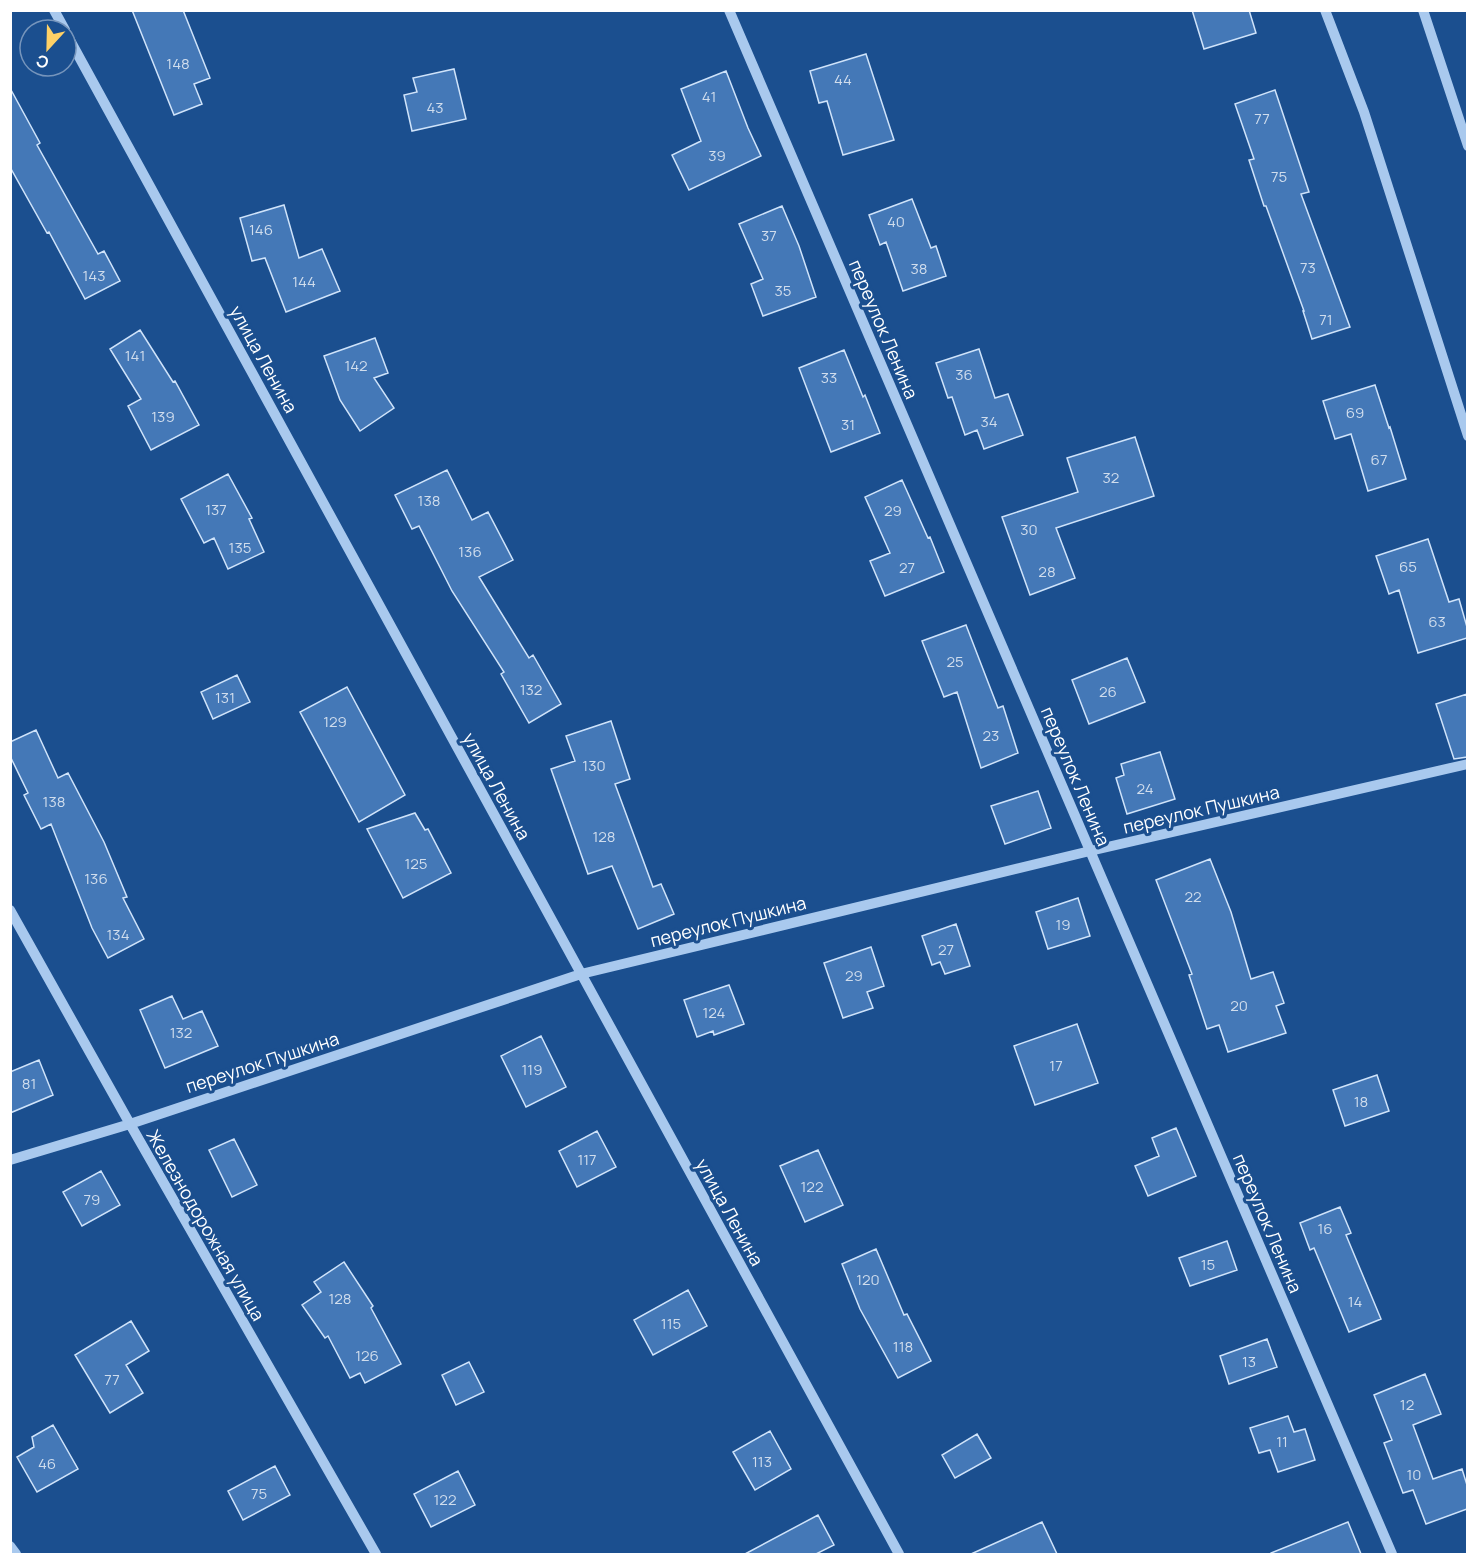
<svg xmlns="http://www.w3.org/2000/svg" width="1478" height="1565" viewBox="0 0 1478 1565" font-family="Manrope,sans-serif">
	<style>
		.building { fill: #4478b7; stroke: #cfe3fa; stroke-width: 1.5 }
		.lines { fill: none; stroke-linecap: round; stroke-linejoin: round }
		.minor { stroke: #a9c9ee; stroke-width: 10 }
		.labels { text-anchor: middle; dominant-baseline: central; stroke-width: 6; stroke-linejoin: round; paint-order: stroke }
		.number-label { font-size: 15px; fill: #d0dded }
		.street-label { font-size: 18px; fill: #fff; stroke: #1b4f8f }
	</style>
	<rect width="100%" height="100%" fill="#1b4f8f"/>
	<path class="building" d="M132 10H183L210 78 194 84 202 104 174 115Z
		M1192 10H1249L1256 33 1204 49Z
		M866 54 894 140 843 155 827 101 819 103 810 71Z
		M454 69 466 119 412 131 404 95 417 92 413 78Z
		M726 71 748 128 761 156 689 190 672 155 701 141 681 89Z
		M10 88 40 143 37 145 98 254 104 251 120 281 85 299 49 232 47 233 10 167Z
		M1275 90 1309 192 1301 194 1350 327 1312 339 1303 311H1304L1266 206H1264L1249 160 1254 159 1235 104Z
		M912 199 931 248 936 246 946 276 903 291 886 242 880 245 869 215Z
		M284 205 299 258 322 249 340 291 286 312 265 258 252 261 240 218Z
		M782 206 799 246 816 297 763 316 751 284 763 279 739 224Z
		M140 330 173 382 175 381 199 425 151 450 128 406 141 399 110 349Z
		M375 338 388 373 374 378 394 408 360 431 340 400 324 356Z
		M979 349 995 398 1008 394 1023 435 984 449 977 430 965 435 952 397 948 398 936 363Z
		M844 350 863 397 865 395 880 433 831 452 799 368Z
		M1375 385 1389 428 1390 427 1406 479 1368 491 1351 434 1335 439 1323 401Z
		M1135 437 1154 496 1056 528 1075 578 1030 595 1002 517 1078 492 1067 458Z
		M447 470 472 520 488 512 513 560 479 577 529 658 533 655 561 704 529 723 501 674 504 672 452 591 419 526 412 529 395 495Z
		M228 474 252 518 249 519 264 552 228 569 214 538 204 543 181 499Z
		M902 480 928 538 930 537 944 572 885 596 870 561 890 553 865 497Z
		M1428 539 1449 602 1459 599 1467 627V638L1418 653 1399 590 1389 594 1376 556Z
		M966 625 998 708 1003 706 1018 753 981 768 957 692 944 697 922 641Z
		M1127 658 1145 702 1089 724 1072 680Z
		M237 675 250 702 213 719 201 692Z
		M347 687 405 795 359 822 300 712Z
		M1467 694V757L1454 759 1436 704Z
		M611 721 630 779 615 784 653 887 661 884 674 914 638 929 612 866 588 874 551 769 575 761 566 736Z
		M36 730 58 778 68 773 104 842 127 897 123 898 144 939 108 958 92 928 51 824 41 829 24 795 28 793 10 756V742Z
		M1160 752 1175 799 1127 814 1116 778 1124 775 1121 764Z
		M1038 791 1051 828 1005 844 991 806Z
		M415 813 425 830 428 829 451 873 403 898 367 829Z
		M1210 859 1231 912 1251 979 1273 972 1284 1003 1276 1006 1286 1033 1228 1052 1219 1025 1207 1029 1189 975 1192 974 1156 880Z
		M1078 898 1090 936 1048 949 1036 912Z
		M956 924 970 966 945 974 940 962 932 965 922 936Z
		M871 947 884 986 867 992 873 1008 843 1018 824 963Z
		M729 985 744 1024 714 1035 713 1031 697 1037 684 1000Z
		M172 996 183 1019 202 1011 218 1046 165 1068 140 1010Z
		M1077 1024 1098 1083 1035 1105 1014 1046Z
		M541 1036 566 1087 526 1107 501 1056Z
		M39 1060 53 1095 10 1113V1072Z
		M1377 1075 1389 1111 1345 1126 1333 1090Z
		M1176 1128 1196 1176 1148 1196 1135 1166 1159 1156 1152 1138Z
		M597 1131 616 1167 577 1187 559 1151Z
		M234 1139 257 1185 232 1197 209 1150Z
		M818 1150 843 1205 805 1222 780 1166Z
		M101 1171 120 1205 82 1226 63 1192Z
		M1340 1207 1351 1233 1346 1235 1381 1319 1349 1332 1314 1248 1310 1250 1300 1223Z
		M1227 1241 1237 1270 1190 1286 1179 1258Z
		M876 1249 904 1315 907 1314 931 1361 898 1378 860 1309 842 1264Z
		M344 1262 373 1306 371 1308 401 1364 365 1383 360 1373 350 1378 328 1336 325 1338 302 1305 321 1292 314 1282Z
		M688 1290 707 1326 653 1355 634 1320Z
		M131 1321 149 1351 126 1365 143 1393 110 1413 75 1355Z
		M1267 1339 1277 1367 1229 1384 1220 1356Z
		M469 1362 484 1392 456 1405 442 1375Z
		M1425 1374 1441 1414 1413 1425 1433 1479 1462 1469 1467 1485V1509L1426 1524 1413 1490 1403 1493 1384 1443 1392 1440 1374 1395Z
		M1288 1416 1294 1432 1305 1429 1315 1460 1278 1472 1270 1450 1259 1453 1250 1428Z
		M53 1425 78 1469 37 1492 17 1457 34 1447 32 1437Z
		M770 1431 791 1469 755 1490 733 1452Z
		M977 1434 991 1458 955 1478 942 1455Z
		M275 1466 290 1495 243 1520 228 1491Z
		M458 1471 475 1505 431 1527 414 1494Z
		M818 1515 834 1545 816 1554H745Z
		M1042 1522 1057 1554H971Z
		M1348 1522 1361 1554H1271V1553Z"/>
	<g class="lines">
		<path class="minor" d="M54 10 65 30
			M729 10 1392 1554
			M1325 10 1364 112 1468 436
			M1423 10 1468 146
			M66 33 899 1554
			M10 910 130 1124 376 1554
			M10 1160 130 1124 581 974 1090 851 1468 764
			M10 1546 16 1554"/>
	</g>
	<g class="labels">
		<g class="number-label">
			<text x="178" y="63">148</text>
			<text x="843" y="79">44</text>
			<text x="709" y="96">41</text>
			<text x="435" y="107">43</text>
			<text x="1262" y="118">77</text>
			<text x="717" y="155">39</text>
			<text x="1279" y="176">75</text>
			<text x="896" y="221">40</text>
			<text x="261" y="229">146</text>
			<text x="769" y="235">37</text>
			<text x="1308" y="267">73</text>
			<text x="919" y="268">38</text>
			<text x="94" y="275">143</text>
			<text x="304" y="281">144</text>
			<text x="783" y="290">35</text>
			<text x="1326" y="319">71</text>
			<text x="135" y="355">141</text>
			<text x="356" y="365">142</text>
			<text x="964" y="374">36</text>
			<text x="829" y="377">33</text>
			<text x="1355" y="412">69</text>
			<text x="163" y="416">139</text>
			<text x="989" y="421">34</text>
			<text x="848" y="424">31</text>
			<text x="1379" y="459">67</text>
			<text x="1111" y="477">32</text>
			<text x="429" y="500">138</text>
			<text x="216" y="509">137</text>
			<text x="893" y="510">29</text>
			<text x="1029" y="529">30</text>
			<text x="240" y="547">135</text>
			<text x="470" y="551">136</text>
			<text x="1408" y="566">65</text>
			<text x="907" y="567">27</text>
			<text x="1047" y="571">28</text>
			<text x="1437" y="621">63</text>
			<text x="955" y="661">25</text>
			<text x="531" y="689">132</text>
			<text x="1108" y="691">26</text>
			<text x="225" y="697">131</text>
			<text x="335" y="721">129</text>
			<text x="991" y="735">23</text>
			<text x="594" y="765">130</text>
			<text x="1145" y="788">24</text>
			<text x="54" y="801">138</text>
			<text x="604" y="836">128</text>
			<text x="416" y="863">125</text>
			<text x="96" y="878">136</text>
			<text x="1193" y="896">22</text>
			<text x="1063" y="924">19</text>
			<text x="118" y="934">134</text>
			<text x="946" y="949">27</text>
			<text x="854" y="975">29</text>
			<text x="1239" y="1005">20</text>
			<text x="714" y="1012">124</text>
			<text x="181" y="1032">132</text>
			<text x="1056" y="1065">17</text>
			<text x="532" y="1069">119</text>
			<text x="29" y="1083">81</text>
			<text x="1361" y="1101">18</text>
			<text x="587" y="1159">117</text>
			<text x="812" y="1186">122</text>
			<text x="92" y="1199">79</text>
			<text x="1325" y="1228">16</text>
			<text x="1208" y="1264">15</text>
			<text x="868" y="1279">120</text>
			<text x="340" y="1298">128</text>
			<text x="1355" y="1301">14</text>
			<text x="671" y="1323">115</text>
			<text x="903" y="1346">118</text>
			<text x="367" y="1355">126</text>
			<text x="1249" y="1361">13</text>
			<text x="112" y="1379">77</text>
			<text x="1407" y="1404">12</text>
			<text x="1282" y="1441">11</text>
			<text x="762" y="1461">113</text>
			<text x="47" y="1463">46</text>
			<text x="1414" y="1474">10</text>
			<text x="259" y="1493">75</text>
			<text x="445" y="1499">122</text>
		</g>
		<g class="street-label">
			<text transform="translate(884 329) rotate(67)">переулок Ленина</text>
			<text transform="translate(264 359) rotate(61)">улица Ленина</text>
			<text transform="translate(1076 776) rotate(67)">переулок Ленина</text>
			<text transform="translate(497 786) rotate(61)">улица Ленина</text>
			<text transform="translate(1201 809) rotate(-13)">переулок Пушкина</text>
			<text transform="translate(728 921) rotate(-14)">переулок Пушкина</text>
			<text transform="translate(262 1062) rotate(-18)">переулок Пушкина</text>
			<text transform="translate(730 1212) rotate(61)">улица Ленина</text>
			<text transform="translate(1268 1223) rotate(67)">переулок Ленина</text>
			<text transform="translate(206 1225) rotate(60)">Железнодорожная улица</text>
		</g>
	</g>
	<rect width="1478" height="1565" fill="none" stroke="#ffffff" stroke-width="24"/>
	<g transform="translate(48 48) rotate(202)"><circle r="28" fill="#1b4f8f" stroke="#7695bc" stroke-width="1.5"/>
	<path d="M0-4.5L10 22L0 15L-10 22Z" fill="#ffd166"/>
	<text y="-9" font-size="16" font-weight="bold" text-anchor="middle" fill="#ffffff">С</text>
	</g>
</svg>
